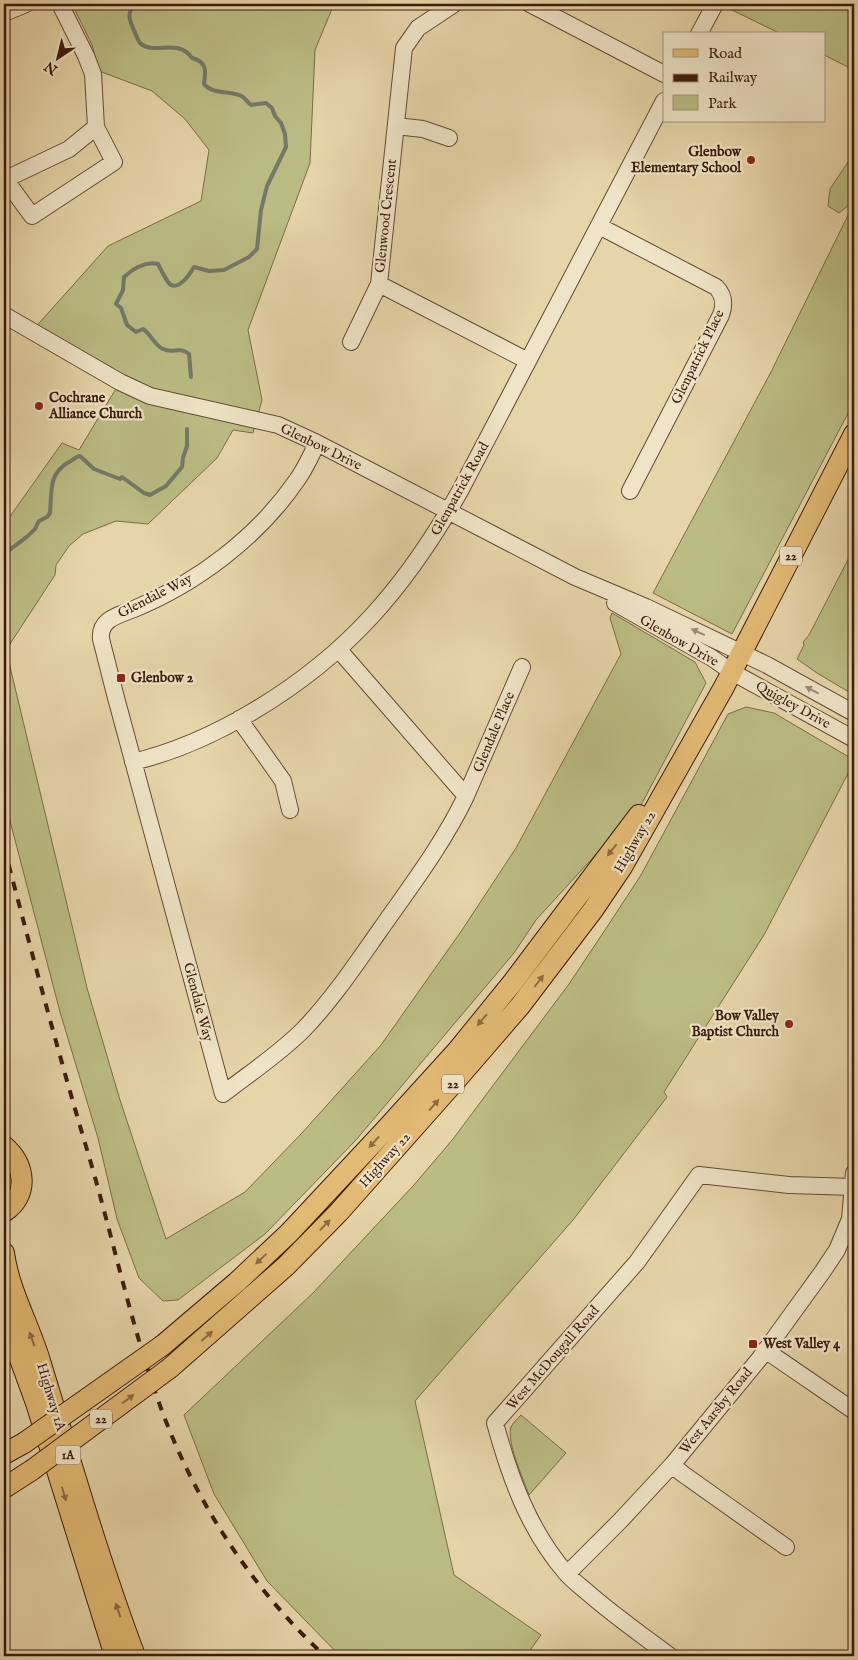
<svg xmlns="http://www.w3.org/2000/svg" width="858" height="1660" viewBox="0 0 858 1660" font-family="'IM FELL English',serif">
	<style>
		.green { fill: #bbbc84; stroke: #7c6c48 }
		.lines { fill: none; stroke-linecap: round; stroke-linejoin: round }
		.stream { stroke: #737a69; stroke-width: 4 }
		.minor-casing { stroke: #664a34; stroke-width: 18 }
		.major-casing { stroke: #3c1b0d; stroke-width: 22 }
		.minor { stroke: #efe4c7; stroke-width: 16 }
		.major { stroke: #e3ba74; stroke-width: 20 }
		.rail { stroke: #3c1b0d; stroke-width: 4; stroke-dasharray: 9 9; stroke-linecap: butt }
		.major-bridge-casing { stroke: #3c1b0d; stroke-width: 22; stroke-linecap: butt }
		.major-bridge { stroke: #e3ba74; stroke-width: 20 }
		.oneway { fill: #9e8a73 }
		.oneway2 { fill: #906a40 }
		.poi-dot { fill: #8f2418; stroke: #efe4c7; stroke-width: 2 }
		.labels { text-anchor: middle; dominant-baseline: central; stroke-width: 4.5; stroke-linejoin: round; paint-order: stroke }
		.shield { fill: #efe4c7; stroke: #725745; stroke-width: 1 }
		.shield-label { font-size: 12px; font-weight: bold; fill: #3c1b0d }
		.poi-label { font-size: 14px; font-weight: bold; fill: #3c1b0d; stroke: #efe4c7; text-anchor: start }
		.street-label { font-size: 14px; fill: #3c1b0d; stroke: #efe4c7 }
	</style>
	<rect width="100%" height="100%" fill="#e6d5a9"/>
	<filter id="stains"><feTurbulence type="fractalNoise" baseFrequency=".004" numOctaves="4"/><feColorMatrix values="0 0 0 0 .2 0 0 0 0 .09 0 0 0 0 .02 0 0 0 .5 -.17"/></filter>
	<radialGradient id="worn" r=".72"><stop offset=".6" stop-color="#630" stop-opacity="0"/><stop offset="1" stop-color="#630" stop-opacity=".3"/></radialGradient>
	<path class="green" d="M83 4H334L315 50 310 163 248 330 262 400 253 433 233 430 217 458 148 524 116 521 83 534 69 546 56 565 55 575 6 650 87 988 120 1100 166 1239 245 1192 301 1134 381 1045 462 930 516 848 621 654 610 618 612 613 695 662 706 683 641 805 536 920 514 953 356 1140 265 1234 178 1300 163 1301 139 1278 117 1219 98 1138 60 1012 4 798V525L62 443 79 450 120 382 32 331 108 246 201 201 209 150 185 119 152 91 99 71 92 45 74 8Z
		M733 4H854V70L824 55V34H781L730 9Z
		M854 153V197L849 205 839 213 828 206 830 189Z
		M854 203V402L732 634 653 593 771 372Z
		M854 548V695L817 673 797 659 804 645 803 642 809 635Z
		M746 707 774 713 854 760V762L764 935 664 1092 667 1097 573 1220 415 1401 454 1575 541 1635 526 1656H340L267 1581 214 1494 184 1415 313 1293 413 1186 453 1139 569 984 607 927 641 875 728 714Z
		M521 1415 566 1453 529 1495C524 1481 506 1441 511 1427 513 1423 518 1418 521 1415Z"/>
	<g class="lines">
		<path class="stream" d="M146 4 131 9C128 16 130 21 133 28 135 32 137 39 140 43 153 56 178 37 192 58 207 62 206 70 204 84 212 94 228 91 239 95 244 96 247 102 251 105L266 103 272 108 275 116 281 123 285 134 286 147 267 186 261 210 257 249 249 257 224 270 209 271 194 267C190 274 177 294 168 282 164 276 161 270 158 264 146 261 133 269 124 277L123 290 116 304 121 308 127 325 136 332 143 329C151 334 154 345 163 349 173 354 180 346 189 354L191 377
			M4 555C13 546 25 540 33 531 37 528 36 525 39 521L47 517 50 513C52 491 48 474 69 462 73 460 75 457 80 456L94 469 120 479 122 477 144 493 150 495 166 486 182 467 183 458 187 446V429"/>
		<g class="minor-casing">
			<path id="minor" d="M454 4 418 28 404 48 379 284 528 361
				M530 4 664 74
				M4 13 26 4
				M699 34 715 4
				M396 126 423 129 449 138
				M5 179 32 216 114 162 96 127
				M4 180 69 149 96 127 93 74 86 56 60 4
				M599 226 716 287C724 295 725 304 721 315L630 491
				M4 315 120 382 150 396 278 425 317 443 575 577 646 607 767 665 854 713
				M351 342 379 284
				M317 443C311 456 305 469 297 480 258 537 197 583 134 609 119 615 99 619 101 639L115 694 223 1094C250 1073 279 1054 303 1030 332 1000 356 964 380 930 410 887 443 844 466 796L339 650
				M615 603 712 658 732 672 854 739
				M239 719 283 781 290 810
				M133 762C175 752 215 734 252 712 347 656 406 587 460 491L664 101
				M466 796 522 667
				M765 1350 854 1411
				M672 1465 683 1474 786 1547
				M567 1574 620 1521 672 1465 760 1358 823 1271 837 1250 850 1219 854 1173
				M670 1656C642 1635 613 1615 586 1591 579 1585 572 1580 566 1573 529 1530 510 1478 495 1423L637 1262 699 1175 789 1185 854 1187"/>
		</g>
		<g class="major-casing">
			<path id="major" d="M4 1146C25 1164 30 1195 4 1212
				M4 1253C9 1291 30 1326 41 1364 71 1462 99 1560 135 1656
				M4 1315 36 1403 115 1656
				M163 1345 237 1282 289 1233 387 1128 457 1051 513 982 639 815
				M170 1368 286 1266 339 1212 457 1079 520 1006 593 910 622 867 724 687 854 434
				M4 1454 24 1443
				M4 1488 32 1470"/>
		</g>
		<use href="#minor" class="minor"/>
		<use href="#major" class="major"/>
		<path class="rail" d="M4 847C30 946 56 1045 85 1143 112 1232 130 1324 162 1411 196 1503 253 1590 325 1656"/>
		<g class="major-bridge-casing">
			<path id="major-bridge" d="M24 1443 163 1345
				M32 1470 170 1368"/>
		</g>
		<use href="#major-bridge" class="major-bridge"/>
	</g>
	<defs><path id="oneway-solid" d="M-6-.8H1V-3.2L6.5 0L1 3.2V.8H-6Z" transform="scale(1.25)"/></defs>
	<g class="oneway">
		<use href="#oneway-solid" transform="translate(698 632) rotate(-155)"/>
		<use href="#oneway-solid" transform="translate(812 690) rotate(-151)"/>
	</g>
	<g class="oneway2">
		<use href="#oneway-solid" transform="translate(612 850) rotate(128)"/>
		<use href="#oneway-solid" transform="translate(539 981) rotate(-53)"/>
		<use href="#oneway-solid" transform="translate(482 1020) rotate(130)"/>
		<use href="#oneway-solid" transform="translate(434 1105) rotate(-49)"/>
		<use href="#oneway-solid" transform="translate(374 1142) rotate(133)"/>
		<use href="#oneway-solid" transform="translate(325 1225) rotate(-46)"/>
		<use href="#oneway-solid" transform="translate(261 1259) rotate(137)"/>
		<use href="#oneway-solid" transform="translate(207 1336) rotate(-41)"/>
		<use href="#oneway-solid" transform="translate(32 1339) rotate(-110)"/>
		<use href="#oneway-solid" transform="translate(128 1399) rotate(-37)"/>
		<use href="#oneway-solid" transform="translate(64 1494) rotate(73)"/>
		<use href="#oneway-solid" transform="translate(118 1610) rotate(-109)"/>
	</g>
	<g class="poi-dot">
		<circle cx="751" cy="160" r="5"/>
		<circle cx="39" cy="406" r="5"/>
		<rect x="116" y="673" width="10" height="10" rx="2.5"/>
		<circle cx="789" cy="1024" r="5"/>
		<rect x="748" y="1339" width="10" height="10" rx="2.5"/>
	</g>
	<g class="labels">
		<g class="shield">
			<rect x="780" y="546.5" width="22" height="19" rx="4"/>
			<rect x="442" y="1074.5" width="22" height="19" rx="4"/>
			<rect x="90" y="1409.5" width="22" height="19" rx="4"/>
			<rect x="55.5" y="1445.5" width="25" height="19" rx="4"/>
		</g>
		<g class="shield-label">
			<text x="791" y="556">22</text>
			<text x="453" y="1084">22</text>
			<text x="101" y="1419">22</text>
			<text x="68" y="1455">1A</text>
		</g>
		<g class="poi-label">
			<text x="741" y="152" text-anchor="end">Glenbow<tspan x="741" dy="16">Elementary School</tspan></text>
			<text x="49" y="398">Cochrane<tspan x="49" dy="16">Alliance Church</tspan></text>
			<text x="131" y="678">Glenbow 2</text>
			<text x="779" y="1016" text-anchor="end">Bow Valley<tspan x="779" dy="16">Baptist Church</tspan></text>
			<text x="763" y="1344">West Valley 4</text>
		</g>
		<g class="street-label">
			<text transform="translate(386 216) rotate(-84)">Glenwood Crescent</text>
			<text transform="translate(698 357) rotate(-64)">Glenpatrick Place</text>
			<text transform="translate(321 447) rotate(26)">Glenbow Drive</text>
			<text transform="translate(460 489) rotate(-61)">Glenpatrick Road</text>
			<text transform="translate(155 596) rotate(-27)">Glendale Way</text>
			<text transform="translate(679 641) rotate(30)">Glenbow Drive</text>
			<text transform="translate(793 705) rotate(29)">Quigley Drive</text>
			<text transform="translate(494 732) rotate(-67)">Glendale Place</text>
			<text transform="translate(635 842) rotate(-60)">Highway 22</text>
			<text transform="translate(198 1002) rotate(75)">Glendale Way</text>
			<text transform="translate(385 1160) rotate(-48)">Highway 22</text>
			<text transform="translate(553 1358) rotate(-49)">West McDougall Road</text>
			<text transform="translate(51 1397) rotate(73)">Highway 1A</text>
			<text transform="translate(716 1411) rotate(-51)">West Aarsby Road</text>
		</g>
	</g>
	<rect width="858" height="1660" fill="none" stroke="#e6d5a9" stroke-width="20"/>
	<rect x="5" y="5" width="848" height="1650" fill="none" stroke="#3c1b0d" stroke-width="2.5"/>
	<rect x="10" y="10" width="838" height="1640" fill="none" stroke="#3c1b0d"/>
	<rect x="663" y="32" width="162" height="90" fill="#efe4c7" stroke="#a7947d"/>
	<rect x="673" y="49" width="25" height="8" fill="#e3ba74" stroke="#a7947d"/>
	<text x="708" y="58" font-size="15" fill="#3c1b0d">Road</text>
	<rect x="673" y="74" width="25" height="8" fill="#3c1b0d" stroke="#a7947d"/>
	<text x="708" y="82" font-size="15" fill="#3c1b0d">Railway</text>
	<rect x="673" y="95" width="25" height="15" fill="#bbbc84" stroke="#a7947d"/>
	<text x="708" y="108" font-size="15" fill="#3c1b0d">Park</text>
	<g transform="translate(58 58) rotate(215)" stroke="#efe4c7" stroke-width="4" paint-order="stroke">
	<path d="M0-4L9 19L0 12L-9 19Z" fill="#3c1b0d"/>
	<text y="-8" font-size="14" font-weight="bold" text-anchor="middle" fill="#3c1b0d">N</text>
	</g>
	<rect width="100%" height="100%" filter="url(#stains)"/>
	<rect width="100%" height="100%" fill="url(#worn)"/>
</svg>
